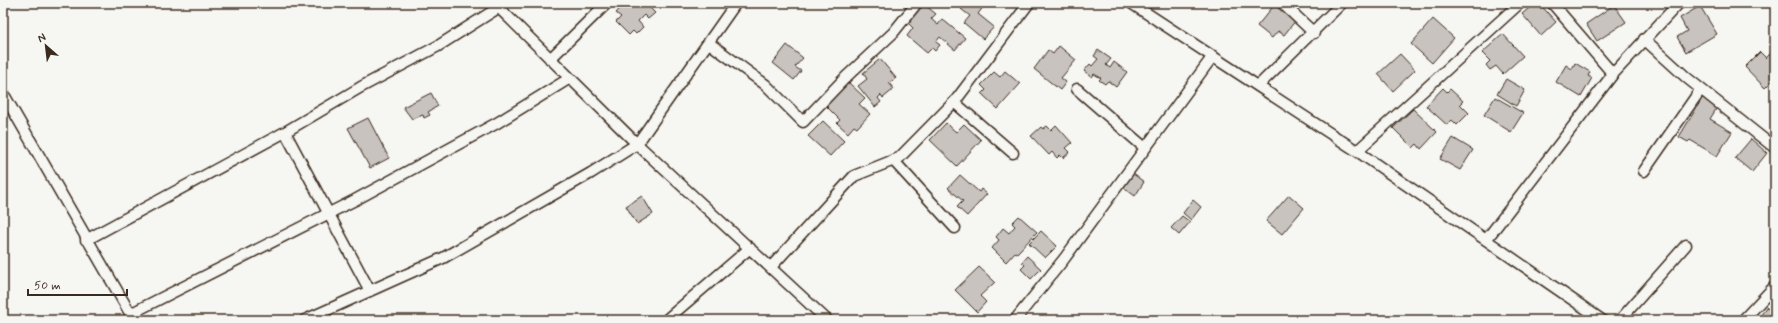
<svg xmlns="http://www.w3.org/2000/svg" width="1778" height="323" viewBox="0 0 1778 323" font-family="Mynerve,sans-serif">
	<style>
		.building { fill: #c8c3be; stroke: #3b2a1e }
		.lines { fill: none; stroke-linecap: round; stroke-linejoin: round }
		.street-casing { stroke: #3b2a1e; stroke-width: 13 }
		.street { stroke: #f6f6f2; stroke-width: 10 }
	</style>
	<rect width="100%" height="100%" fill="#f6f6f2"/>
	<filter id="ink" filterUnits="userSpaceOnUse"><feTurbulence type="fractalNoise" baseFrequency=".025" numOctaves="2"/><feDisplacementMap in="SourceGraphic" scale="8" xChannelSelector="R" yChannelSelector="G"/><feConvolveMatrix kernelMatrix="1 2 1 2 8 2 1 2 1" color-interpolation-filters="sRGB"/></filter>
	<g filter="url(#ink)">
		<path class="building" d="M625 3H648L652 6 650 8 655 13 648 19 644 15 638 21 643 27 636 34 633 31 629 35 616 22 621 17 616 13Z
			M966 3H986L978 14 994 27 983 39 964 23 970 16 961 9Z
			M1276 3 1296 20 1284 35 1278 31 1272 38 1257 26Z
			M1535 3H1539L1556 22 1541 36 1522 14Z
			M924 4 936 14 931 19 938 25 942 19 965 38 955 50 940 37 936 42 940 45 935 51 932 48 927 53 907 36 913 28 908 23Z
			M1614 5 1626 22 1597 41 1586 24Z
			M1700 6 1717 34 1686 52 1677 37 1687 31 1680 18Z
			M1433 19 1454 38 1432 63 1411 44Z
			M1503 34 1523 56 1503 74 1496 66 1490 70 1486 65 1490 61 1482 53Z
			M787 45 803 58 795 67 801 71 794 80 773 63Z
			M1059 46 1076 60 1061 78 1066 82 1060 90 1034 69 1048 50 1053 54Z
			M1098 50 1111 59 1106 65 1110 68 1114 62 1127 72 1116 87 1108 81 1105 84 1099 80 1101 78 1094 74 1092 77 1084 71 1090 64 1092 66 1098 59 1094 56Z
			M1760 52 1766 58 1771 53 1775 57V78L1765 88 1745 67Z
			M1400 54 1415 70 1393 91 1378 74Z
			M880 59 896 78 889 83 894 89 883 98 881 95 878 98 881 102 875 107 858 86 867 79 863 73Z
			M1575 63 1590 72 1588 76 1592 78 1581 97 1556 82 1566 65 1572 69Z
			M1005 71 1020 84 998 109 982 94 986 90 981 85 994 72 1000 77Z
			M1506 79 1525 90 1516 106 1497 94Z
			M848 82 865 98 859 104 870 114 857 128 854 126 848 133 837 123 840 120 826 106Z
			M1443 88 1447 92 1450 89 1463 101 1460 104 1469 113 1457 125 1452 120 1447 125 1426 106Z
			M431 93 438 106 428 112 430 115 424 118 423 115 412 119 403 107Z
			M1495 97 1523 113 1511 132 1484 115Z
			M1703 97 1718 106 1710 119 1732 132 1717 156 1690 140 1688 142 1679 137Z
			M1413 109 1437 132 1421 149 1417 144 1413 148 1393 128Z
			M368 118 389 158 370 168 348 128Z
			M823 121 844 141 830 156 808 136Z
			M946 123 956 132 964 124 981 140 957 166 930 140Z
			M1056 125 1072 143 1066 148 1070 152 1063 158 1060 155 1057 158 1052 152 1049 155 1031 136 1041 127 1043 129 1047 126 1051 130Z
			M1453 138 1473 150 1460 170 1440 159Z
			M1751 139 1767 153 1752 172 1735 158Z
			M1132 173 1144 182 1135 196 1123 187Z
			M960 175 979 192 981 189 987 194 967 216 957 207 963 201 948 188Z
			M1289 195 1304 208 1282 234 1266 221Z
			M642 196 653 214 637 224 626 206Z
			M1193 200 1201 207 1191 220 1183 213Z
			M1019 216 1037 232 1017 253 1015 252 1006 262 992 248 999 240 996 237 1003 228 1009 233 1015 226 1012 223Z
			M1182 216 1190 222 1179 235 1171 228Z
			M1041 231 1057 246 1045 258 1029 243Z
			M1027 256 1041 269 1031 279 1021 269 1025 265 1022 262Z
			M979 267 995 282 980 296 986 302 977 312 955 290Z
			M1774 306 1775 320H1762L1764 318 1761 315 1766 307 1771 311Z"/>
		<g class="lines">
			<g class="street-casing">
				<path id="street" d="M494 3 637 144 827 320
					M1131 3 1357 151 1602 320
					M1282 3 1314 33
					M1552 3 1613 74
					M1644 39 1687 78 1775 148
					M709 43 766 85 803 122 846 77 893 33 917 3
					M550 59 607 3
					M1258 86 1342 3
					M1077 89 1145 148
					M3 93 134 320
					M954 102 1013 153
					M285 132 370 291
					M1357 151 1520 3
					M893 160 955 228
					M1644 171 1701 89
					M86 240 285 132 361 87 438 46 498 8
					M1486 240 1613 74 1679 3
					M771 267 854 176 899 158 956 100 1029 3
					M130 314 355 200 497 123 570 78
					M305 320 443 258 591 173 637 144 736 3
					M666 320 750 248
					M1015 320 1064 259 1213 56
					M1620 320 1686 245
					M1743 320 1775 286"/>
			</g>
			<use href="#street" class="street"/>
		</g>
	</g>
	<rect width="1778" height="323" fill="none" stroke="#f6f6f2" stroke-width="16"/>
	<rect x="8" y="8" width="1762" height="307" fill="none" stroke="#3b2a1e" stroke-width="1.5" filter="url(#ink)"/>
	<g transform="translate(46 46) rotate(332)" stroke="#f6f6f2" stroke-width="3" paint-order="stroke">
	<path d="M0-3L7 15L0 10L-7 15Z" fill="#3b2a1e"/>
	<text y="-6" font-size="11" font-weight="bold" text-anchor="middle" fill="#3b2a1e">N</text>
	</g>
	<path d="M28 289v6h99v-6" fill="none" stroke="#3b2a1e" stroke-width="2"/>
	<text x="34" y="289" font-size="12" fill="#3b2a1e" stroke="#f6f6f2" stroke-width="3" paint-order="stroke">50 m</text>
</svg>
